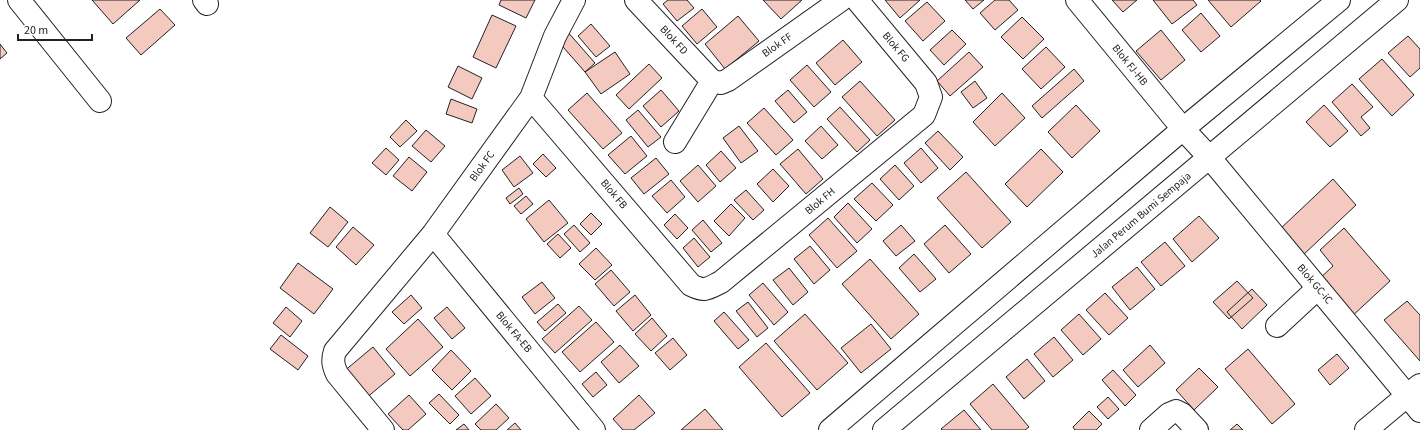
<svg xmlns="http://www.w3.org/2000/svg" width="1420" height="430" viewBox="0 0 1420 430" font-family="'Source Sans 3',sans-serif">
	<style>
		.building { fill: #f3c9c0; stroke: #222 }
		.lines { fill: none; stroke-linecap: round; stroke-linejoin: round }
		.minor-casing { stroke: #222; stroke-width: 24 }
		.minor { stroke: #fff; stroke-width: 22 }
		.labels { text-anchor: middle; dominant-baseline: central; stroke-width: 3; stroke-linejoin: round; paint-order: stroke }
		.street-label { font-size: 11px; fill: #222; stroke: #fff }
	</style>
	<rect width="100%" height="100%" fill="#fff"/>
	<path class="building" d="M92 0H140L113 24Z
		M501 0H535L526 18 499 5Z
		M668 0H687L694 8 677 21 663 4Z
		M763 0H802L781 19Z
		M885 0H920L900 18Z
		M965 0H984L973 9Z
		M995 0H1009L1018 10 995 30 980 13Z
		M1112 0H1137L1123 12Z
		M1153 0H1193L1197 5 1172 24Z
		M1208 0H1260L1261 1 1231 27Z
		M927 2 945 21 923 41 905 21Z
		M160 9 175 25 141 55 126 38Z
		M702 9 717 27 697 44 682 26Z
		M1201 13 1220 36 1201 52 1182 30Z
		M492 15 516 26 496 68 473 57Z
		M738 16 759 41 725 69 705 44Z
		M1022 17 1044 39 1023 59 1001 37Z
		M591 24 610 46 596 57 578 36Z
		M566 30 595 63 585 72 556 39Z
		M952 30 966 44 944 65 930 50Z
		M1161 30 1185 60 1161 80 1136 51Z
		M1408 36 1420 49V68L1410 77 1388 53Z
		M843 40 862 62 835 85 816 63Z
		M0 44 7 53 0 59Z
		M1046 47 1065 67 1041 89 1022 69Z
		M615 52 630 74 601 94 585 72Z
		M969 52 983 67 950 96 937 81Z
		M1382 59 1414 95 1392 116 1359 79Z
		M649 64 662 78 629 109 616 95Z
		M807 65 831 92 814 107 790 80Z
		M458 66 482 78 472 99 448 87Z
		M1074 69 1084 81 1042 118 1032 106Z
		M860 81 895 120 877 136 842 97Z
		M975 81 987 98 973 108 961 92Z
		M1352 84 1373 107 1361 117 1370 128 1361 136 1332 102Z
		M661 90 679 111 661 127 643 106Z
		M788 90 807 112 794 123 775 101Z
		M587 93 622 133 603 149 568 110Z
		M1002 93 1025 118 995 146 973 122Z
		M451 99 477 109 472 123 446 114Z
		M1076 105 1100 131 1072 158 1048 132Z
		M1324 105 1348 131 1330 147 1306 122Z
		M840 107 870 140 857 152 827 119Z
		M764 108 793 140 776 155 747 123Z
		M638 110 661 137 648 147 626 120Z
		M406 120 417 131 400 147 390 137Z
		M739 126 758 151 741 163 723 138Z
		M821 126 838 145 822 159 805 141Z
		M426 130 445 146 431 162 412 146Z
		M938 131 963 157 950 170 925 143Z
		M631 136 647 156 625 174 608 155Z
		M386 148 399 160 386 175 372 163Z
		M921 148 938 168 921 183 904 163Z
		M798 149 823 179 806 194 780 164Z
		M1041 149 1063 172 1027 207 1005 184Z
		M721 151 736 168 720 182 706 165Z
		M543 154 556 168 546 177 533 164Z
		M520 156 533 173 514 187 502 170Z
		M409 157 427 172 412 191 393 176Z
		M656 158 669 174 644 194 631 178Z
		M698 165 716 186 698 202 680 181Z
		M895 165 914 186 899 200 880 179Z
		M773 169 789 186 773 202 757 184Z
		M966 172 1011 222 982 248 937 198Z
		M1333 179 1356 205 1302 256 1279 230Z
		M671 180 685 197 667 213 652 196Z
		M872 183 893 205 876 221 854 199Z
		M519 188 523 194 510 204 506 198Z
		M746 190 764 210 753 220 734 200Z
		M526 196 533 204 521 214 514 206Z
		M549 200 568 223 544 242 526 219Z
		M848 203 872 229 857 243 834 217Z
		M731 204 745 218 729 236 714 221Z
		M330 207 348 222 328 247 310 233Z
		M591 213 602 224 591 235 580 224Z
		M675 214 688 228 677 239 664 225Z
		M1199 216 1219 238 1192 262 1173 239Z
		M828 218 857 251 837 268 809 235Z
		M703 220 722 243 711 252 692 230Z
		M574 225 590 243 580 252 564 234Z
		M901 225 915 241 896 256 883 241Z
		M945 225 971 254 949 273 924 244Z
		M353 227 374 245 356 265 336 247Z
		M1344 228 1390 281 1350 318 1317 281 1333 266 1320 250Z
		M558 234 571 248 560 258 547 244Z
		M694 238 710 257 698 267 683 248Z
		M1165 242 1185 266 1161 286 1141 262Z
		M810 246 830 270 814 284 794 259Z
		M596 248 612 265 595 280 579 264Z
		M914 254 936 279 920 292 899 268Z
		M870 259 919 314 891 339 842 284Z
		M298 263 333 289 314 314 280 288Z
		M1137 267 1155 289 1130 310 1112 287Z
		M789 268 808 292 793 305 773 280Z
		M611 270 630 292 614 306 595 284Z
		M1237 281 1253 298 1229 319 1213 302Z
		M542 282 555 298 535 314 522 297Z
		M763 283 788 312 774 325 749 295Z
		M1252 289 1267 305 1242 329 1227 312Z
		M1105 293 1128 318 1109 335 1086 310Z
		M411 295 422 308 404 324 392 312Z
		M635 295 651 315 633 331 616 311Z
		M1407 301 1420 315V361L1384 320Z
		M748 302 768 328 757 337 736 311Z
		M558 304 566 313 545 331 537 322Z
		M579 306 592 320 555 353 542 339Z
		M286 307 302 321 290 337 273 323Z
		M447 307 465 328 452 339 434 318Z
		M724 312 749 340 738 349 714 321Z
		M805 314 848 363 817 390 774 341Z
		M1079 314 1101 339 1083 355 1061 330Z
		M652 318 667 336 651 351 635 334Z
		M418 319 443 347 410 376 386 349Z
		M596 322 614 342 580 372 562 352Z
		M871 324 891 349 861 373 841 348Z
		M281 335 308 356 298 370 270 349Z
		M1054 337 1073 360 1053 377 1034 354Z
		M673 338 687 355 670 370 655 353Z
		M766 343 810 393 782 417 739 367Z
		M620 345 639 366 619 383 601 362Z
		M1150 345 1165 363 1138 387 1123 370Z
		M373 347 395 374 365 399 343 372Z
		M1248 349 1295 404 1272 424 1225 369Z
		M451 350 471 371 452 390 432 370Z
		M1337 354 1349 368 1330 385 1318 370Z
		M1027 359 1045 381 1024 399 1006 377Z
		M1199 368 1218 387 1194 410 1176 390Z
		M1113 370 1136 395 1125 406 1102 380Z
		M596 372 607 385 593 397 582 384Z
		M475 378 491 396 471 414 455 396Z
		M993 384 1029 427 1025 430H992L970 404Z
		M439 394 459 415 450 424 429 403Z
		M409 395 426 414 408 430H403L388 414Z
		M639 395 655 413 634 430H623L613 419Z
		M1108 397 1119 409 1108 419 1097 407Z
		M496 404 509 418 496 430H481L475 424Z
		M705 409 723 430H681Z
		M964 410 981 430H942L941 429Z
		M1089 411 1102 424 1096 430H1075L1073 427Z
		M515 423 521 430H507Z
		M464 424 469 430H456Z
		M1237 424 1243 430H1230Z"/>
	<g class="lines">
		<g class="minor-casing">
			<path id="minor" d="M19 0 100 101
				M204 0 207 4
				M636 0 712 81
				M1077 0 1183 129 1210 158 1420 411
				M712 81 721 83 728 80 841 0
				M531 98 691 285C705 292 707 289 721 282L924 115 931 97 926 83 857 0
				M675 142 712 81
				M433 234 594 430
				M1277 326 1318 288
				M383 430 337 374C333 365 332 360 335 351L433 234 531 98 555 36 574 0
				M830 430 1183 129 1339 0
				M884 430 1397 0
				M1151 430 1169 414 1176 411 1182 414 1197 430
				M1366 430 1420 385"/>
		</g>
		<use href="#minor" class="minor"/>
	</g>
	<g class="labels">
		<g class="street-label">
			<text transform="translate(674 40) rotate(47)">Blok FD</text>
			<text transform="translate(777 45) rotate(-35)">Blok FF</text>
			<text transform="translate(896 47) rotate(50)">Blok FG</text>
			<text transform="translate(1130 65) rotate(51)">Blok FJ-HB</text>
			<text transform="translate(482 166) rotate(-54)">Blok FC</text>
			<text transform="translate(614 194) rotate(50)">Blok FB</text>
			<text transform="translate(820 201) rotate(-40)">Blok FH</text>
			<text transform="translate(1141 215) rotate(-40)">Jalan Perum Bumi Sempaja</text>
			<text transform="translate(1315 284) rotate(50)">Blok GC-iC</text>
			<text transform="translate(514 332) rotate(50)">Blok FA-EB</text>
		</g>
	</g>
	<path d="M18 34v6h74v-6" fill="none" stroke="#222222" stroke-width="2"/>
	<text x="24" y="34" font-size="12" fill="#222222" stroke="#ffffff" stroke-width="3" paint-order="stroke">20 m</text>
</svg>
